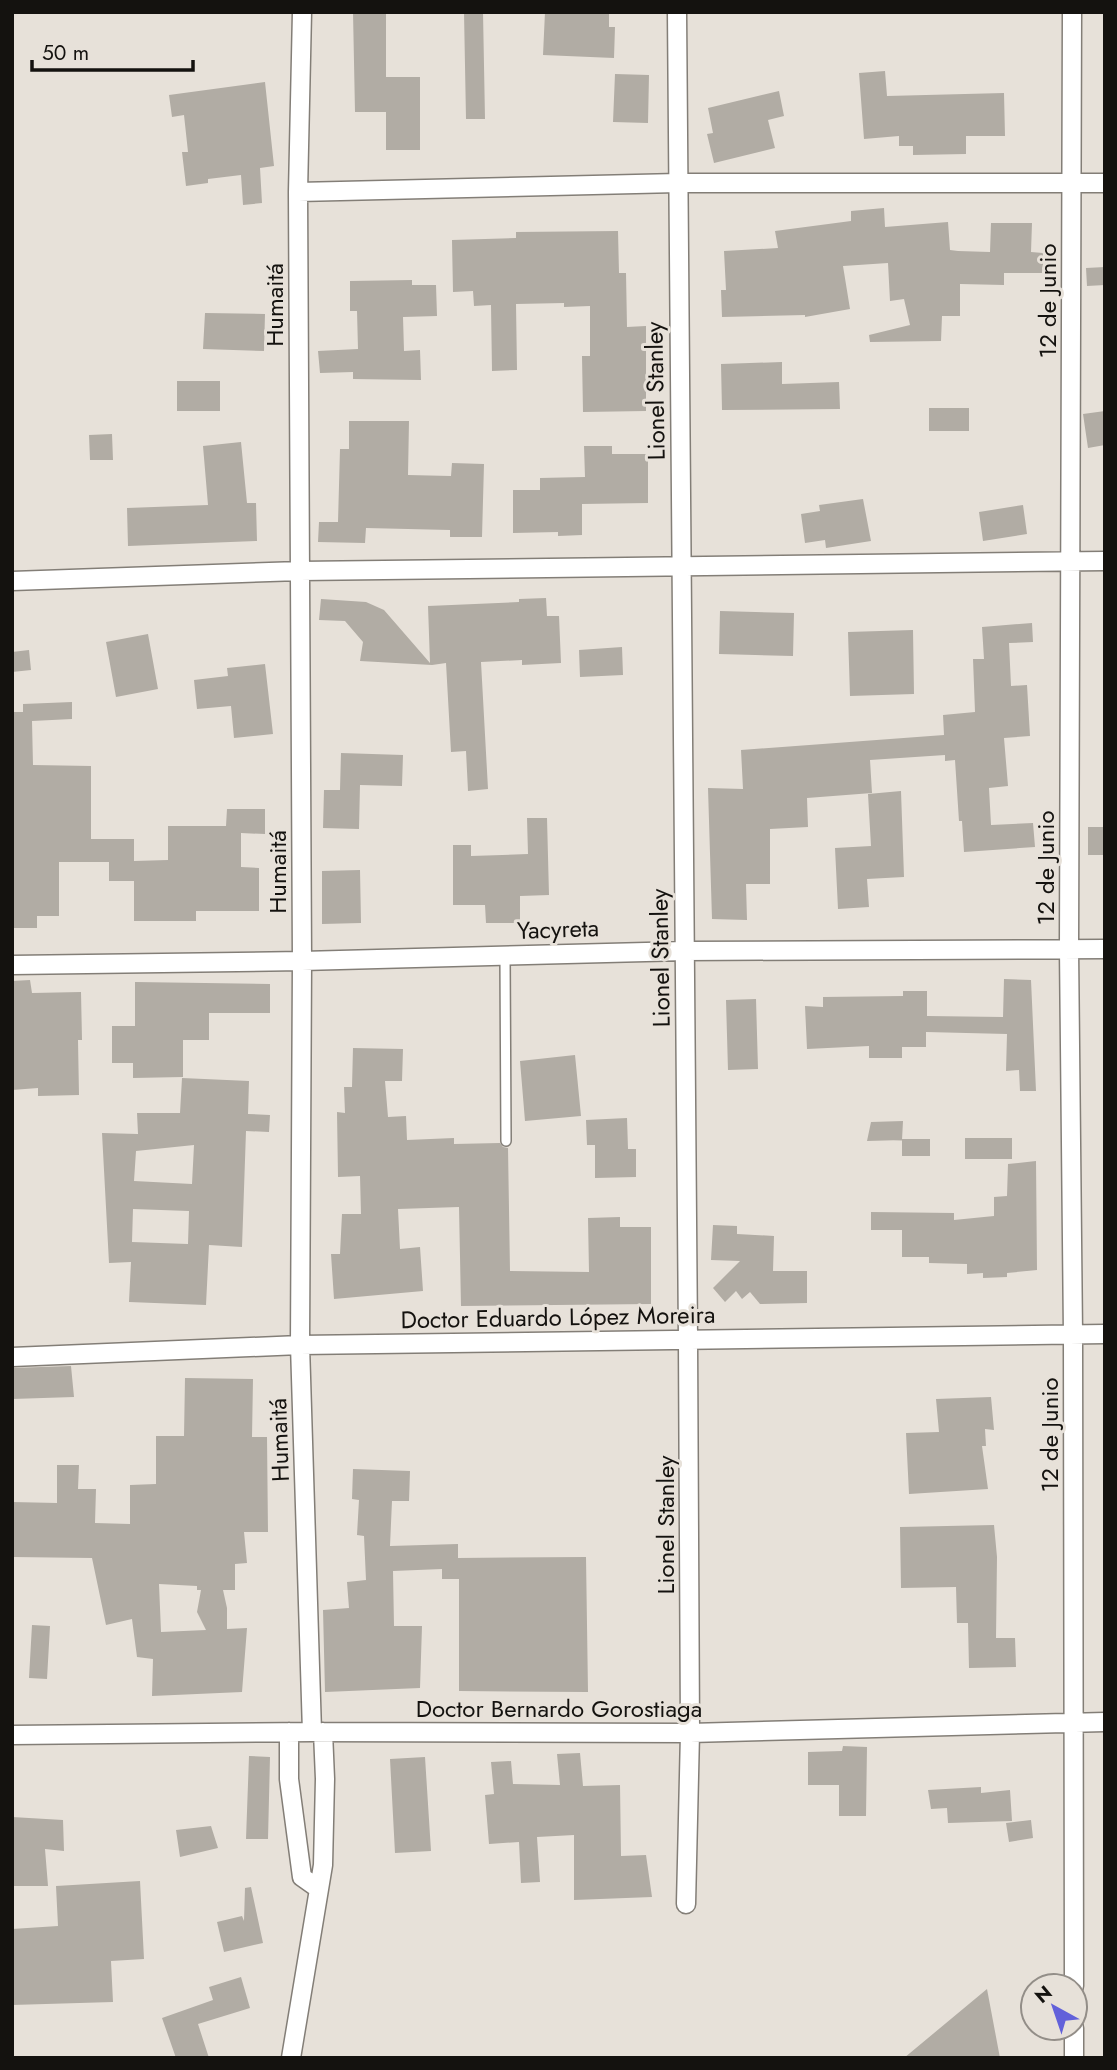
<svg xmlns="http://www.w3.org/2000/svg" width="1117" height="2070" viewBox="0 0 1117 2070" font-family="Jost,sans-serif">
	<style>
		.building { fill: #b1aca4; fill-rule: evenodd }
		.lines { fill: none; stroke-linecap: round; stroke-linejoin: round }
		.lane-casing { stroke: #837e77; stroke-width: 12 }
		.street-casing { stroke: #837e77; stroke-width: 21 }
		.lane { stroke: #fff; stroke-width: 9 }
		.street { stroke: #fff; stroke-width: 18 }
		.labels { text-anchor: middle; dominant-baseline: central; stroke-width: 6; stroke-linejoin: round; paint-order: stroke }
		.street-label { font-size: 24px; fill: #14120f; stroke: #e7e1d9 }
	</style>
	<rect width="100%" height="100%" fill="#e7e1d9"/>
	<path class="building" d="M353 12H386V77H420V150H386V112H355Z
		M464 12H483L485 119H466Z
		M545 12H609V27H615L614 58 543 55Z
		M885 71 887 96 1004 93 1005 136H966V154L913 155V146H899V136L864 139 859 73Z
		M615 74 649 75 648 123 613 122Z
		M265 82 274 166 260 168 262 203 243 205 241 175 208 179V183L186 186 182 152H188L184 115 172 117 169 95Z
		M779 91 784 116 768 120 775 148 714 163 707 134 713 133 708 108Z
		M884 208 885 227 948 222 950 250 958 251 990 252 991 223H1032L1031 252 1043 253V273H1004V285L960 284V316H942L941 341 870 342 869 335 910 325 904 299 890 301 888 263 843 266 850 309 805 317V315L722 317 721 290H726L724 251 778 248 775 231 851 221V211Z
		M618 231 619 273H626L627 327 646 326V411L583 412 582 356H590V306L564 307V303L516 304 517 370 492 371 491 305 474 306 473 291 453 292 452 240 516 238V232Z
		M1105 267V285L1087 286 1086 268Z
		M412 280V285H436L437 316 403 317 404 351 420 350 421 380 353 379V372L320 373 318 351 358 349 357 311H350V281Z
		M205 313 265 314 264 351 203 349Z
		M782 362V384L839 382 840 409 722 410 721 364Z
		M177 381H220V411H177Z
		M929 408H969V431H929Z
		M1105 411V445L1088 448 1083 414Z
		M349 421H409L408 475 451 476 452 463 484 464 482 537H450V530L366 528 365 543 318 542 319 522H338L340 449H349Z
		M112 434 113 460H90L89 435Z
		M241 442 247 503H256L257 541 128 546 127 508 208 505 203 446Z
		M584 446H612V454H648V503L582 504V535L558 536V532L513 533V490H540V478L585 477Z
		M863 499 871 541 826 548 825 540 805 543 801 514 820 511 819 505Z
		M1023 505 1027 534 983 541 979 512Z
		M546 598 547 616H559L561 663 522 665V660L481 662 488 789 468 791 466 751 451 752 446 663 432 665 360 661 363 642 345 621 319 620 321 599 366 602 384 610 430 663 428 606 519 602V599Z
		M720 611 794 613 793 656 719 654Z
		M1032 623 1033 642 1009 643 1011 686 1027 685 1030 736 1004 738 1008 786 989 788 991 825 1033 823 1035 847 964 852 962 821H959L955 760 945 761V755L870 760 872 793 807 798 808 827 770 829V884H746L747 920 712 919 708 788 743 789 741 750 944 735 943 715 975 712 973 659H984L982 627Z
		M913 630 914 694 850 696 848 632Z
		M148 634 158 689 116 697 106 642Z
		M622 647 623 675 580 677 579 650Z
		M29 650 31 670 12 672V652Z
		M265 664 273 734 234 738 231 706 197 709 194 680 228 676 227 668Z
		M72 702V719L32 721 33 765 91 766V839H134V861L168 860V826H226L227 809H265V834L241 833V867L259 868V911H196V921H134V881H109V862H59V916H37V928H12V712H23V704Z
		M341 753 403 755 402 786 360 785 359 829 323 828 324 790H340Z
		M901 791 904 877 867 879 869 907 838 909 835 848 871 846 868 794Z
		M527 818H547L549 895 520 896V923H486L485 905H453V845H471V856L528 854Z
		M1088 827H1105V855H1088Z
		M360 870 361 923 322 924V871Z
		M1004 979 1031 980 1036 1091H1020L1019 1070 1006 1071 1007 1034 926 1032V1047H902V1058H869V1046L807 1049 805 1006 823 1007V997L903 996V991H927V1016L1003 1017Z
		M30 980 32 993 81 992 82 1040H78L79 1095 38 1096V1088L12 1090V981Z
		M135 982 270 984V1013H209V1040H183V1077L133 1078V1063H112V1026H135Z
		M756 999 758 1069 728 1070 726 1000Z
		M353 1048 403 1049 402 1081H385L388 1117 406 1116 407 1140 454 1138V1144L500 1143 503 1147 508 1148 510 1271 589 1272 588 1218 620 1217V1227H651V1304L461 1306 459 1207 398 1209 400 1249 420 1247 423 1291 334 1299 331 1254H340L342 1214H361L360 1176 338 1177 337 1112 345 1113 344 1087H352Z
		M575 1055 581 1116 525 1121 520 1061Z
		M182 1078 249 1081 248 1114 270 1115 269 1132 246 1131 242 1247 209 1245 206 1305 129 1302 131 1262 109 1263 102 1133 138 1134 137 1113H180ZM194 1145 192 1184 134 1181 136 1151ZM133 1209 189 1211 188 1244 132 1242Z
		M627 1118 628 1149H636V1177L595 1178V1145H587L586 1120Z
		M903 1121 902 1140 867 1141 871 1122Z
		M965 1138H1012V1159H965Z
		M902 1139H930V1156H902Z
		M1036 1161 1037 1270 1007 1273V1277L983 1278V1273L967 1274V1264L929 1263V1257H902V1230H871V1212L954 1213V1220L994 1216V1197L1007 1196 1008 1164Z
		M713 1225 737 1226V1234L774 1236 773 1271H807V1303L760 1304 750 1292 742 1299 736 1291 725 1302 713 1288 740 1261 711 1260Z
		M71 1366 74 1397 12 1399V1368Z
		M185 1378 253 1379 252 1437H267L268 1532H244L247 1563 235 1564V1590H223L227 1608V1629L247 1628 242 1692 152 1696 153 1659 137 1657 132 1619 106 1625 92 1558 13 1557 12 1502 57 1503V1465H79L78 1489H96L95 1523 130 1524V1485L156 1484V1436H184ZM159 1584 197 1586V1590H201L197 1612 206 1630 161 1632Z
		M991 1397 994 1430 985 1429 986 1446H982L988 1489 909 1494 906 1433 939 1432 936 1399Z
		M353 1469 410 1471 409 1501H392L390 1546 458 1544V1558L586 1557 588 1692 459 1691V1579H442V1569L393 1571 394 1626H422L420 1688 325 1692 323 1610 349 1608 347 1582 366 1580 364 1536 357 1535 359 1500 352 1499Z
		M994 1525 997 1557 996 1638H1015L1016 1667 969 1668 968 1623H957L956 1587 901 1588 900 1527Z
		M32 1625 50 1626 47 1679 29 1678Z
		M843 1746 867 1747 866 1816H839V1785H808V1752L842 1751Z
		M580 1753 583 1786 620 1785 621 1856 646 1855 652 1897 574 1900V1835L537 1837 540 1882 521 1883 519 1842 489 1844 485 1795 494 1794 491 1762 511 1761 513 1784 560 1785 557 1754Z
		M249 1756 270 1757 268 1839H246Z
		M425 1757 431 1851 395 1853 390 1759Z
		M981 1787V1793L1010 1790 1012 1821 948 1823 947 1808 931 1809 928 1790Z
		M12 1817 63 1820 64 1851 45 1849 48 1886H12Z
		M1031 1820 1033 1838 1009 1842 1006 1823Z
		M211 1826 218 1848 180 1857 176 1830Z
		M140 1881 144 1959 111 1961 113 2002 12 2005V1929L58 1926 56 1886Z
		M251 1887 263 1943 224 1952 217 1922 242 1916 244 1921 245 1888Z
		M241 1977 250 2008 198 2024 209 2058H176L162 2018 213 2000 209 1987Z
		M987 1989 1000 2058H904Z"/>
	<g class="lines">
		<g class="lane-casing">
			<path id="lane" d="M505 955 506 1141"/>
		</g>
		<g class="street-casing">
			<path id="street" d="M302 12 298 192 302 961 300 1345 312 1732
				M677 12 688 1340 690 1733 686 1904
				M1072 12 1069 949 1073 1335 1074 1986
				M298 192 678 183H1105
				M12 581 300 571 1105 561
				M12 965 302 961 685 951 1105 949
				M12 1357 300 1345 1105 1334
				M289 1732V1779L302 1877 319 1889
				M12 1735 312 1732 690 1733 1105 1722
				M1074 2028V2058
				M291 2058 323 1865 325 1779 323 1732"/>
		</g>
		<use href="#lane" class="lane"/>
		<use href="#street" class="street"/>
	</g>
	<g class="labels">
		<g class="street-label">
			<text transform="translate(1047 301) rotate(-90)">12 de Junio</text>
			<text transform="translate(274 305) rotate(-90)">Humaitá</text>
			<text transform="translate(655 391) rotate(-91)">Lionel Stanley</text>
			<text transform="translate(1045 868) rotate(-90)">12 de Junio</text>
			<text transform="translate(277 872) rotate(-90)">Humaitá</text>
			<text transform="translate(558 929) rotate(-2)">Yacyreta</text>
			<text transform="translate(660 958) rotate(-91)">Lionel Stanley</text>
			<text transform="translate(558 1317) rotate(-1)">Doctor Eduardo López Moreira</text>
			<text transform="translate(1049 1435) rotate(-90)">12 de Junio</text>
			<text transform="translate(279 1440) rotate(-92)">Humaitá</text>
			<text transform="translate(665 1525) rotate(-90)">Lionel Stanley</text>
			<text x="559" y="1708">Doctor Bernardo Gorostiaga</text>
		</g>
	</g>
	<rect width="1117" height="2070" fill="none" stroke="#14120f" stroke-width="28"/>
	<g transform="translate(1054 2007) rotate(320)"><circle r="33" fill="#e7e1d9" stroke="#938e88" stroke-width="2"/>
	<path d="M0-5L12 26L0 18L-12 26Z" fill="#6261da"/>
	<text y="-10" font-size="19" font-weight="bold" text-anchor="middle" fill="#14120f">N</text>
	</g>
	<path d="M32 60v10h161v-10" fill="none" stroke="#14120f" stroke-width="3.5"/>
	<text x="42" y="60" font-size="21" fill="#14120f" stroke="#e7e1d9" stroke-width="5" paint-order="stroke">50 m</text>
</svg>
